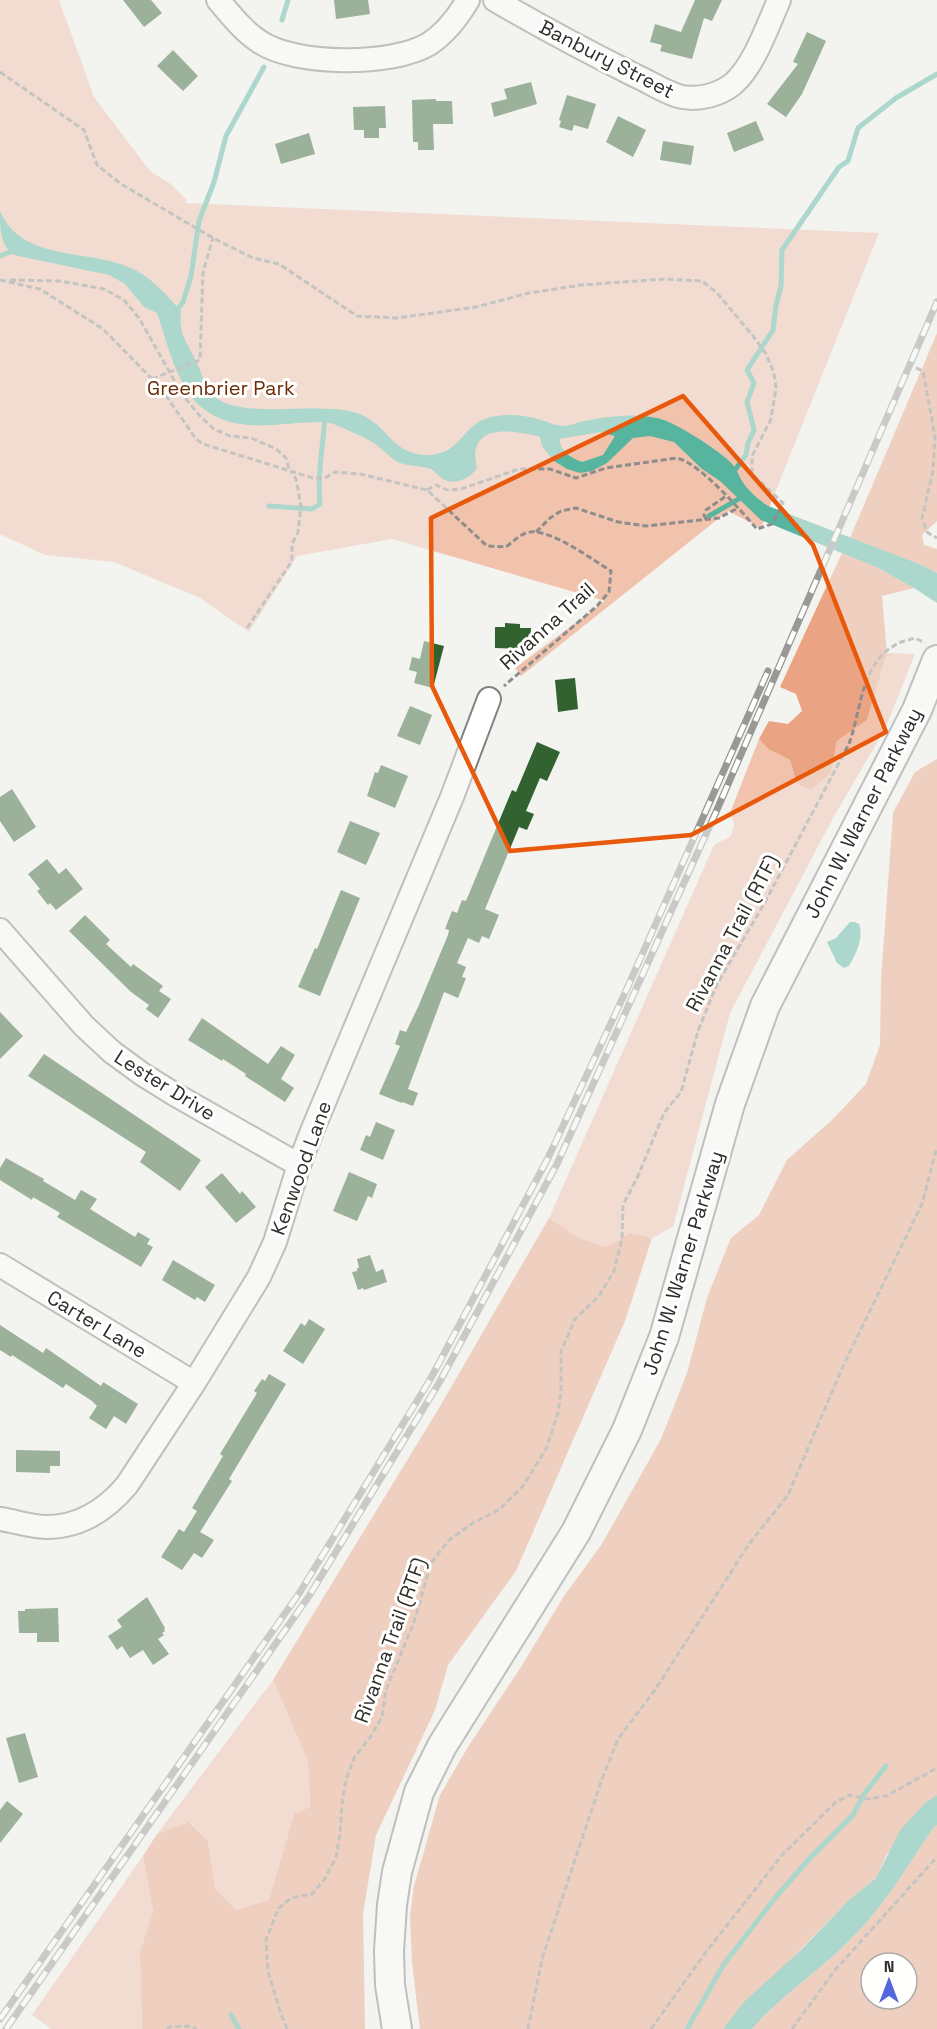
<svg xmlns="http://www.w3.org/2000/svg" width="937" height="2029" viewBox="0 0 937 2029" font-family="'Space Grotesk',sans-serif">
	<style>
		.green { fill: #f1c2ac }
		.forest { fill: #eba483; fill-rule: evenodd }
		.water { fill: #57b59f; fill-rule: evenodd }
		.lines { fill: none; stroke-linecap: round; stroke-linejoin: round }
		.stream { stroke: #57b59f; stroke-width: 5 }
		.building { fill: #31622f }
		.minor-casing { stroke: #81817f; stroke-width: 26 }
		.major-casing { stroke: #81817f; stroke-width: 32 }
		.path { stroke: #8d8d8b; stroke-width: 3; stroke-dasharray: 6 3; stroke-linecap: butt }
		.minor { stroke: #fff; stroke-width: 22 }
		.major { stroke: #fff; stroke-width: 28 }
		.rail-casing { stroke: #989896; stroke-width: 7 }
		.rail { stroke: #fffffe; stroke-width: 4.5; stroke-dasharray: 14; stroke-linecap: butt }
		.marked { fill: none; stroke: #e8590c; stroke-width: 4.5; stroke-linejoin: round }
		.labels { text-anchor: middle; dominant-baseline: central; stroke-width: 6; stroke-linejoin: round; paint-order: stroke }
		.street-label { font-size: 20px; fill: #2d2d2c; stroke: #fffffe }
		.park-label { font-size: 20px; fill: #6c2d08; stroke: #fffffe }
	</style>
	<rect width="100%" height="100%" fill="#f3f3f0"/>
	<path class="green" d="M0 0H59L94 97 150 171 172 185 186 199V203L879 233 761 528 728 511 521 676 515 668 605 601 392 539 297 556 249 632 200 598 114 562 45 555 0 534Z
		M887 653 915 654 886 727 833 818 730 1013 673 1227 652 1238 630 1233 607 1247 579 1238 549 1218 714 845 731 836 734 824 730 813 759 739 768 749 790 760 797 783 831 773 837 741 867 720Z
		M273 1680 308 1761 310 1808 294 1814 269 1900 236 1911 215 1889 208 1841 190 1822 157 1834Z
		M143 1856 153 1911 140 1952 142 2029H51L32 2015Z"/>
	<path class="forest" d="M937 333V521L922 535 924 545 937 549V573L922 565 850 538Z
		M842 553 876 567 914 588 882 596 887 653 867 720 837 741 831 773 811 790 797 784 790 760 768 749 759 739 769 721 788 724 802 711 796 694 780 687Z
		M937 759V1795L926 1802 886 1856 877 1877 849 1900 723 2029H420L412 1963 410 1915 414 1886 440 1795 468 1747 521 1667 564 1596 602 1544 661 1439 687 1373 707 1298 731 1238 759 1215 787 1160 832 1120 866 1084 880 1045 881 980 893 813 915 772Z
		M549 1218 579 1238 606 1247 630 1233 652 1238 625 1321 516 1571 448 1665 435 1710 376 1835 363 1914 365 2029H142L140 1952 153 1911 143 1856 157 1834 189 1822 208 1841 215 1889 236 1910 269 1900 294 1814 310 1807 308 1761 273 1680 439 1408Z
		M937 1825V2029H752C781 1995 820 1971 851 1939 884 1907 906 1868 931 1831ZM871 1963H907V1999H871Z"/>
	<path class="water" d="M0 211C23 265 94 247 137 271 154 280 168 297 181 311 178 333 187 342 196 361 202 373 205 389 215 397 243 420 318 401 357 413 388 423 391 456 429 455 461 454 463 424 488 418 506 413 523 415 541 420 548 422 556 426 563 426 570 426 578 422 585 421 609 416 633 413 657 418 674 421 722 452 733 465 737 470 739 476 742 481 749 492 758 499 768 506L922 565 937 573V603L914 588 876 567 761 520 720 481 702 469 674 442 650 436 633 438 607 463 592 471 580 473 567 469 554 461 542 446 540 437C511 429 466 423 477 468 470 478 457 485 445 480 440 478 436 472 431 469 419 465 407 467 396 461 389 457 384 450 378 446 371 441 362 436 354 433 345 429 334 423 324 422 282 421 237 437 201 407 177 387 167 342 157 313L144 307 125 284 109 275 14 255C0 244 0 231 0 211ZM600 432 615 436 603 455 582 462C570 457 562 453 559 439Z
		M850 922H855L859 924C864 938 856 954 849 966L844 968 837 963 827 942 836 938Z
		M937 1795V1825L931 1831C906 1868 884 1907 851 1939 820 1971 781 1995 752 2029H723L745 2001 801 1950 849 1900 876 1878 901 1829 926 1802Z"/>
	<g class="lines">
		<path class="stream" d="M282 20 288 0
			M0 256 15 250
			M174 314 183 302 191 276 199 221 214 182 226 136 264 67
			M732 474 746 455 748 443 754 430 747 402 754 383 747 370 773 330 776 305 781 286 782 250 839 167 848 161 858 128 896 98 937 74
			M269 506 312 509 320 504C317 476 323 446 325 417
			M709 516 744 496
			M231 2015 239 2029
			M687 2029 724 1964 775 1898 810 1858 853 1815 864 1794 886 1766"/>
	</g>
	<path class="building" d="M123 0H151L162 13 144 27Z
		M334 0H368L370 14 336 19Z
		M695 0H722L712 21 704 18 692 59 660 51 662 45 650 42 655 24 681 32Z
		M807 32 826 41 802 94 786 117 767 104 798 64 793 62Z
		M173 50 198 76 183 91 157 66Z
		M531 82 537 104 494 117 491 103 507 99 504 89Z
		M567 95 596 104 588 129 574 125 572 131 559 127 561 121 559 120Z
		M436 99V101H452L453 124H433L434 150H418V142H413L412 100Z
		M385 106 386 128H379V138H364V130H354L353 107Z
		M618 116 646 130 633 157 606 142Z
		M756 121 764 140 734 152 727 133Z
		M309 133 315 154 281 164 275 144Z
		M663 141 694 146 691 165 660 160Z
		M505 623 520 624V628H531L530 645H525V649L495 648V627H505Z
		M424 641 444 646 433 688 414 683 417 672 409 670 412 657 420 659Z
		M575 678 578 709 558 712 555 680Z
		M410 706 432 715 420 745 397 736Z
		M537 742 560 752 547 781 540 778 526 811 534 814 527 830 519 827 485 909 499 915 489 939 482 936 479 943 468 938 457 963 466 967 462 977 466 978 458 998 444 992 408 1089 418 1093 413 1106 402 1102V1103L379 1094 400 1046 395 1044 400 1030 406 1032 418 1007 448 935 449 930 445 929 452 911 457 913 462 900 466 901 512 790 516 792Z
		M381 765 408 776 395 808 367 796 375 772 378 773Z
		M12 789 36 827 14 842 0 821V797Z
		M350 821 380 833 366 865 337 852Z
		M47 859 59 874 66 868 83 889 56 910 50 903 48 905 37 891 40 889 28 874Z
		M341 890 360 898 320 996 298 987 315 948 317 949Z
		M85 915 110 940 106 944 131 967 133 964 163 986 159 991 171 999 158 1018 146 1009 149 1005 131 992 69 931Z
		M0 1012 23 1036 0 1059Z
		M202 1018 268 1064 281 1046 295 1055 281 1079 294 1088 285 1102 245 1076 246 1074 223 1059 222 1061 188 1040Z
		M44 1054 201 1160 180 1191 140 1162 146 1152 28 1076Z
		M376 1122 395 1130 383 1160 360 1150 366 1135 370 1137Z
		M6 1158 44 1179 43 1181 75 1200 81 1190 97 1199 90 1209 135 1237 138 1232 150 1239 147 1244 153 1247 141 1267 57 1217 60 1213 33 1197 32 1200 0 1180V1168Z
		M349 1172 377 1184 372 1198 368 1196 357 1221 333 1211Z
		M222 1173 240 1194 242 1191 256 1207 236 1223 205 1187Z
		M370 1255 376 1272 383 1269 387 1282 364 1290 363 1288 358 1290 352 1272 357 1271V1268H359L357 1259Z
		M173 1260 215 1285 205 1302 197 1297 195 1300 162 1280Z
		M309 1319 325 1329 303 1364 283 1351 301 1323 305 1326Z
		M0 1325 43 1353 46 1348 101 1386 103 1382 138 1404 126 1424 114 1416 106 1429 89 1418 97 1406 92 1401 66 1384 63 1388 12 1355 11 1357 0 1350Z
		M269 1374 286 1384 229 1479 232 1481 200 1532 214 1540 202 1558 194 1553 182 1570 161 1557 179 1529 184 1532 197 1511 192 1508 223 1456 220 1454 257 1393 254 1391 262 1379 265 1381Z
		M16 1450 60 1451V1466H50V1473L16 1472Z
		M147 1597 165 1628 164 1629 165 1631 162 1633 164 1635 158 1639 169 1654 153 1665 143 1650 130 1658 122 1646 117 1650 108 1636 122 1627 117 1620Z
		M58 1608 59 1642H37V1633H19L18 1611H25V1609Z
		M25 1733 38 1777 19 1783 6 1738Z
		M7 1801 23 1814 0 1843V1810Z"/>
	<g class="lines">
		<g class="minor-casing">
			<path id="minor" d="M218 0C231 15 243 31 260 42 296 66 392 66 429 44 446 33 458 17 468 0
				M495 0C541 27 588 52 636 76 650 82 667 94 682 97 700 100 719 95 733 84 754 66 768 25 779 0
				M0 930 84 1026 112 1052 142 1074 174 1094 299 1165
				M0 1265 194 1383
				M0 1519C15 1521 31 1527 46 1527 80 1527 106 1510 127 1485L194 1383 259 1277 275 1242 299 1165 312 1131 452 797 489 699"/>
		</g>
		<g class="major-casing">
			<path id="major" d="M397 2029 390 1985 389 1951 392 1905 397 1872 419 1792 442 1746 576 1532 627 1430 664 1337 730 1104 765 1006 917 710 937 660"/>
		</g>
		<path class="path" d="M0 72 84 130 97 165 121 184 213 238 253 258 279 264 357 316 397 318 476 307 529 293 581 285 664 279 702 281 717 293 753 336 766 354 774 373 776 388 771 419 752 456V474L783 503 772 524 757 529C740 510 701 464 677 458L606 468 576 478 550 469H519L461 489 447 490 436 485 427 490
			M0 280 40 289 103 329 160 387 196 439 203 444 313 478H325L335 472 360 474 427 490 487 546 506 547C514 541 521 533 530 532 551 529 593 560 611 571L609 592 597 606 504 686
			M10 280 60 281 104 289 124 300 139 318 182 394 199 415 214 429 230 436 251 438 276 449 286 458 289 469
			M916 368 923 371 935 437 933 470 922 519 928 533 937 538
			M152 379 200 360 203 272 213 238
			M706 519 704 515 706 510 726 496
			M536 532 550 518 561 511 576 508 618 522 646 526 719 518 738 508
			M247 628 292 561V544L298 532 301 506 296 479 292 472
			M167 2029 169 2027 187 2026 197 2029
			M287 2029 280 2011 268 1971 266 1940 278 1909 291 1898 312 1894 324 1880 336 1858 340 1834 342 1804 346 1780 354 1758 371 1736 382 1717 386 1690 414 1622 431 1563 449 1540 473 1523 500 1509 523 1486 546 1449 558 1413 561 1392V1351L575 1319 599 1296 614 1271 622 1239 623 1205 638 1176 664 1113 681 1092 698 1031 717 984 764 904 849 744C861 711 861 662 897 644 902 641 909 640 915 638L925 643
			M528 2029 542 1959 602 1779 618 1739 655 1690 749 1544 788 1495 844 1364 922 1204 937 1147
			M651 2029 706 1952 783 1854 836 1802 850 1795 867 1799 886 1796 937 1768
			M792 2029 836 1969 937 1857"/>
		<use href="#minor" class="minor"/>
		<use href="#major" class="major"/>
		<g class="rail-casing">
			<path id="rail" d="M0 2019 300 1592 431 1378 548 1158 625 993 768 671
				M6 2029 309 1596 439 1383 557 1164 716 812 937 302"/>
		</g>
		<use href="#rail" class="rail"/>
	</g>
	<path d="M0 0H937V2029H0ZM683 396 813 545 886 732 691 835 510 851 432 686 431 518Z" fill="#f3f3f0" fill-opacity=".55" fill-rule="evenodd"/>
	<path class="marked" d="M683 396 813 545 886 732 691 835 510 851 432 686 431 518Z"/>
	<g class="labels">
		<g class="street-label">
			<text transform="translate(607 59) rotate(27)">Banbury Street</text>
			<text transform="translate(547 626) rotate(-42)">Rivanna Trail</text>
			<text transform="translate(863 813) rotate(-63)">John W. Warner Parkway</text>
			<text transform="translate(732 933) rotate(-62)">Rivanna Trail (RTF)</text>
			<text transform="translate(165 1085) rotate(32)">Lester Drive</text>
			<text transform="translate(301 1168) rotate(-70)">Kenwood Lane</text>
			<text transform="translate(683 1263) rotate(-73)">John W. Warner Parkway</text>
			<text transform="translate(97 1324) rotate(31)">Carter Lane</text>
			<text transform="translate(390 1640) rotate(-70)">Rivanna Trail (RTF)</text>
		</g>
		<g class="park-label">
			<text x="221" y="388">Greenbrier Park</text>
		</g>
	</g>
	<g transform="translate(889 1981)"><circle r="28" fill="#fffffe" stroke="#ababaa" stroke-width="1.5"/>
	<path d="M0-4.5L10 22L0 15L-10 22Z" fill="#5466dc"/>
	<text y="-9" font-size="16" font-weight="bold" text-anchor="middle" fill="#2d2d2c">N</text>
	</g>
</svg>
